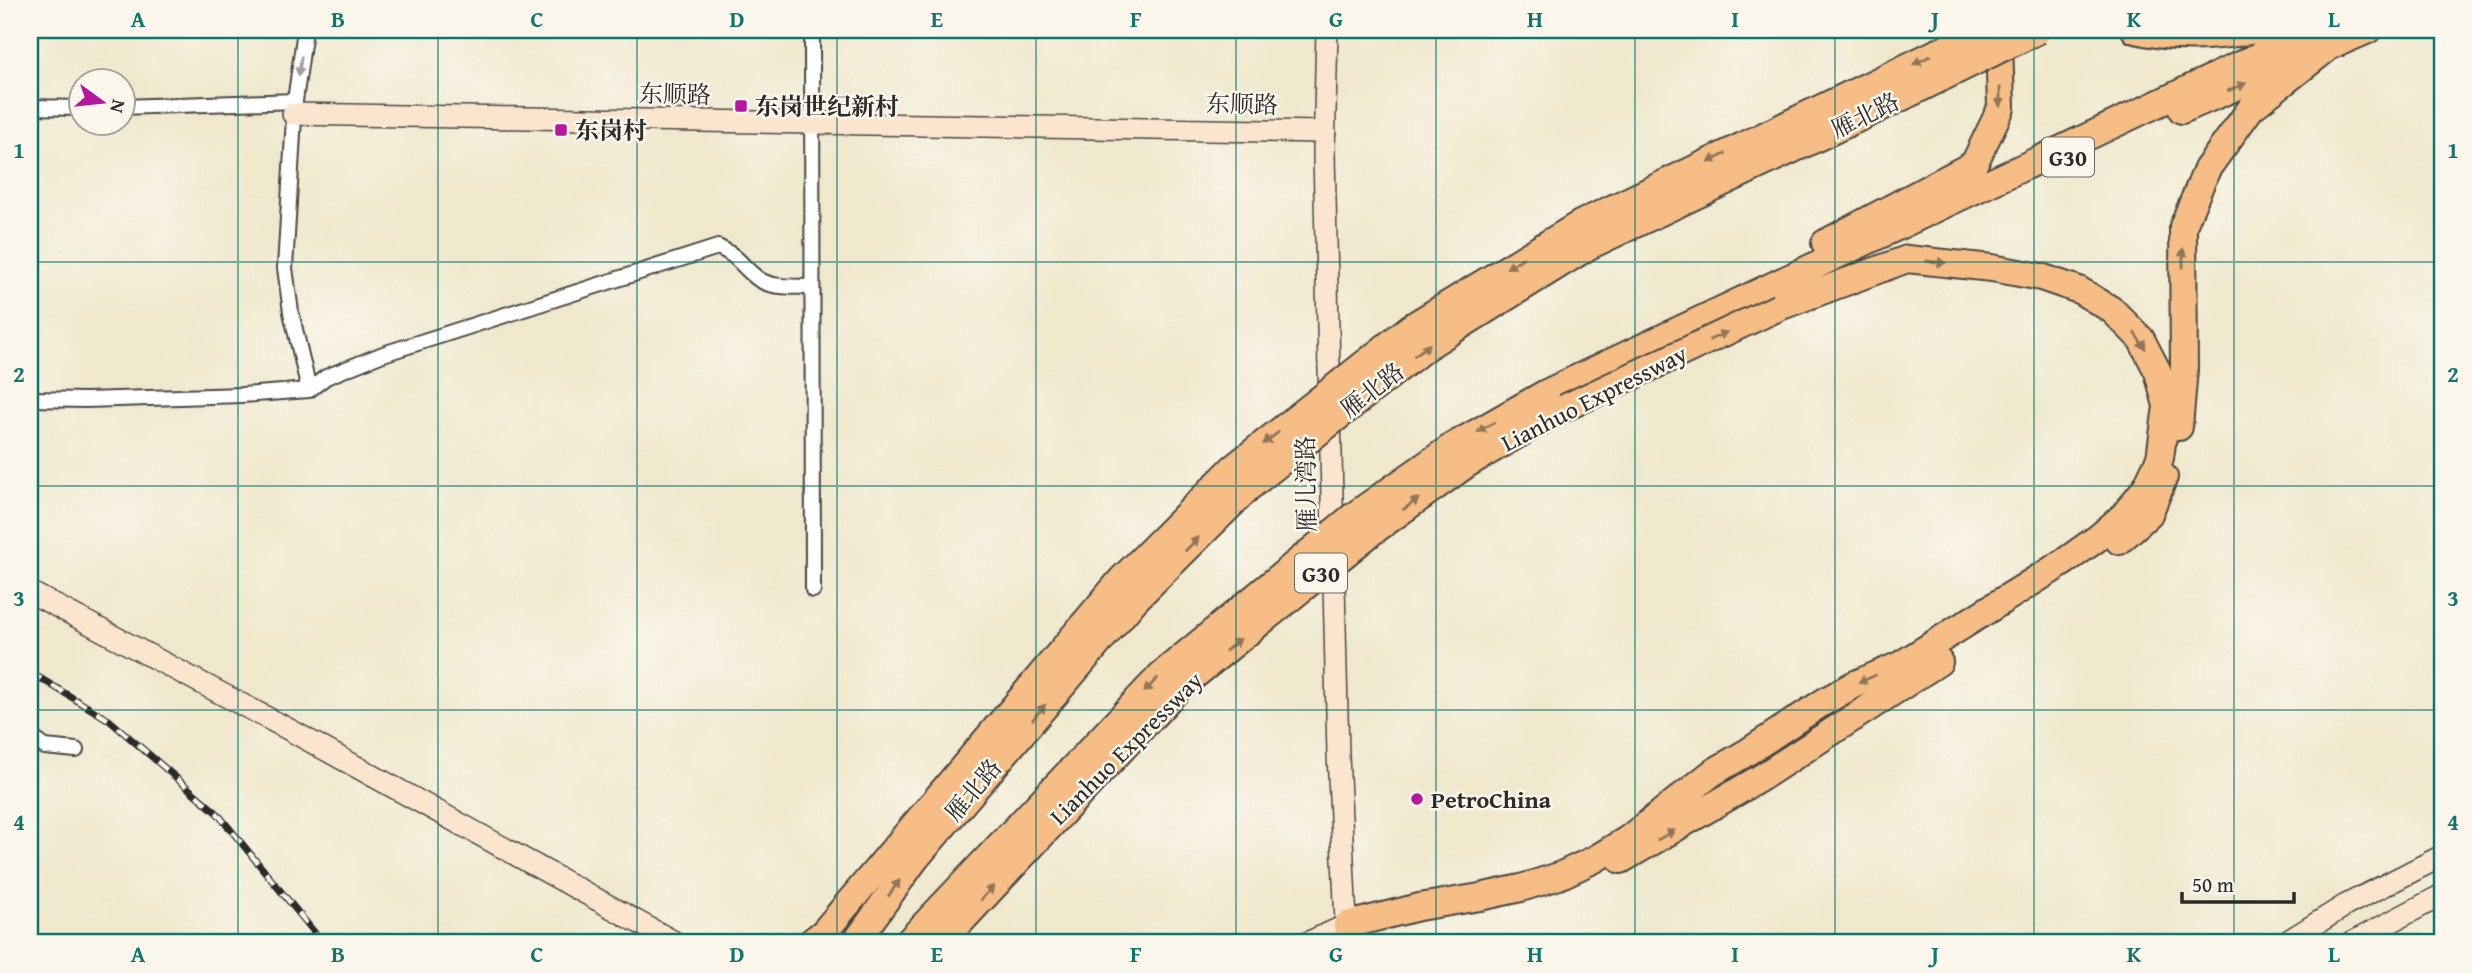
<svg xmlns="http://www.w3.org/2000/svg" width="2472" height="973" viewBox="0 0 2472 973" font-family="'Gentium Book Plus','Noto Serif SC',serif">
	<style>
		.lines { fill: none; stroke-linecap: round; stroke-linejoin: round }
		.street-casing { stroke: #484743; stroke-width: 18 }
		.secondary-casing { stroke: #484743; stroke-width: 24 }
		.highway-casing { stroke: #484743; stroke-width: 30 }
		.street { stroke: #fff; stroke-width: 14 }
		.secondary { stroke: #fbe5cf; stroke-width: 21 }
		.highway { stroke: #f6be86; stroke-width: 26 }
		.rail-casing { stroke: #2b2b2b; stroke-width: 7 }
		.rail { stroke: #fbf7ec; stroke-width: 4.5; stroke-dasharray: 13; stroke-linecap: butt }
		.highway-bridge-casing { stroke: #484743; stroke-width: 30; stroke-linecap: butt }
		.highway-bridge { stroke: #f6be86; stroke-width: 26 }
		.oneway { fill: #907458 }
		.oneway2 { fill: #a0a0a0 }
		.grid { fill: none; stroke: #0f766e; stroke-width: 2; stroke-opacity: 0.55 }
		.poi-dot { fill: #b5179e; stroke: #fbf7ec; stroke-width: 2.5 }
		.labels { text-anchor: middle; dominant-baseline: central; stroke-width: 5; stroke-linejoin: round; paint-order: stroke }
		.shield { fill: #fbf7ec; stroke: #696865; stroke-width: 2 }
		.shield-label { font-size: 23px; font-weight: bold; fill: #2b2b2b }
		.street-label { font-size: 24px; fill: #2b2b2b; stroke: #fbf7ec }
		.poi-label { font-size: 24px; font-weight: bold; fill: #2b2b2b; stroke: #fbf7ec; text-anchor: start }
		.neatline { fill: none; stroke: #0f766e; stroke-width: 2.5 }
		.grid-label { font-size: 23px; text-anchor: middle; font-weight: bold; fill: #0f766e }
	</style>
	<rect width="100%" height="100%" fill="#fbf7ec"/>
	<filter id="ink" filterUnits="userSpaceOnUse"><feTurbulence type="fractalNoise" baseFrequency=".0143" numOctaves="2"/><feDisplacementMap in="SourceGraphic" scale="14" xChannelSelector="R" yChannelSelector="G"/><feConvolveMatrix kernelMatrix="1 2 1 2 8 2 1 2 1" color-interpolation-filters="sRGB"/></filter>
	<filter id="wash" filterUnits="userSpaceOnUse"><feTurbulence type="fractalNoise" baseFrequency=".00686" numOctaves="4" result="noise"/><feDisplacementMap in="SourceGraphic" scale="28" xChannelSelector="R" yChannelSelector="G"/><feGaussianBlur stdDeviation="1.57" result="paint"/><feColorMatrix in="noise" values="0 0 0 0 0 0 0 0 0 0 0 0 0 0 0 0 0 1.4 0 .05"/><feComposite in="paint" operator="in"/></filter>
	<g filter="url(#wash)">
		<rect width="100%" height="100%" fill="#efe8cd"/>
	</g>
	<g filter="url(#ink)">
		<g class="lines">
			<g class="street-casing">
				<path id="street" d="M812 30 813 590
					M295 101 305 30
					M30 107 80 108
					M122 107 295 101 285 268 291 312 309 390
					M30 399 86 400 242 395 309 390 326 377 383 354 718 247C740 257 740 265 757 278 771 289 795 286 812 287
					M30 736 45 747 76 750"/>
			</g>
			<g class="secondary-casing">
				<path id="secondary" d="M1327 30 1324 154 1338 755 1347 943
					M293 114 1325 132
					M30 592 288 729 676 943
					M1307 943 1347 925
					M2285 943 2346 905 2442 856
					M2351 943 2442 895"/>
			</g>
			<g class="highway-casing">
				<path id="highway" d="M2135 30C2174 40 2217 37 2256 30
					M2182 110 2368 30
					M1825 243 1974 164 2001 108 1999 39 1994 30
					M1546 393 2313 30
					M2179 427 2184 369 2183 226 2207 169 2251 108 2325 50
					M2119 541 2149 514 2164 477
					M1621 860 1762 777 1939 662
					M1347 925 1419 907 1480 897 1521 888 1559 876 1595 859 1628 839 1712 773 1746 753 1822 703 1853 685 1900 665 2064 562 2099 537 2124 515 2146 487 2160 458 2167 406 2158 372 2141 339 2112 310 2079 290 2041 277 1992 268 1907 259 1779 307
					M810 943 824 932"/>
			</g>
			<use href="#street" class="street"/>
			<use href="#secondary" class="secondary"/>
			<use href="#highway" class="highway"/>
			<g class="rail-casing">
				<path id="rail" d="M30 672 109 720 217 813 323 943"/>
			</g>
			<use href="#rail" class="rail"/>
			<g class="highway-bridge-casing">
				<path id="highway-bridge" d="M824 932 1121 580 1233 468 1411 327 1580 224 1984 30
					M855 943 916 858 1136 599 1248 488 1426 347 1589 246 1876 110 2039 30
					M907 943 1162 674 1352 517 1453 446 1546 393
					M941 943 1179 688 1372 532 1467 464 1560 410 1779 307"/>
			</g>
			<use href="#highway-bridge" class="highway-bridge"/>
		</g>
		<defs><path id="oneway-solid" d="M-6-.8H1V-3.2L6.5 0L1 3.2V.8H-6Z" transform="scale(1.75)"/></defs>
		<g class="oneway">
			<use href="#oneway-solid" transform="translate(1922 60) rotate(154)"/>
			<use href="#oneway-solid" transform="translate(2237 87) rotate(-23)"/>
			<use href="#oneway-solid" transform="translate(2000 97) rotate(90)"/>
			<use href="#oneway-solid" transform="translate(1717 158) rotate(155)"/>
			<use href="#oneway-solid" transform="translate(2183 258) rotate(-91)"/>
			<use href="#oneway-solid" transform="translate(1936 262) rotate(6)"/>
			<use href="#oneway-solid" transform="translate(1515 263) rotate(148)"/>
			<use href="#oneway-solid" transform="translate(1718 336) rotate(-25)"/>
			<use href="#oneway-solid" transform="translate(2140 341) rotate(55)"/>
			<use href="#oneway-solid" transform="translate(1422 350) rotate(-36)"/>
			<use href="#oneway-solid" transform="translate(1486 427) rotate(150)"/>
			<use href="#oneway-solid" transform="translate(1271 438) rotate(142)"/>
			<use href="#oneway-solid" transform="translate(1411 504) rotate(-36)"/>
			<use href="#oneway-solid" transform="translate(1192 544) rotate(-45)"/>
			<use href="#oneway-solid" transform="translate(1233 645) rotate(-39)"/>
			<use href="#oneway-solid" transform="translate(1867 679) rotate(156)"/>
			<use href="#oneway-solid" transform="translate(1151 685) rotate(134)"/>
			<use href="#oneway-solid" transform="translate(1039 712) rotate(-50)"/>
			<use href="#oneway-solid" transform="translate(1666 835) rotate(-31)"/>
			<use href="#oneway-solid" transform="translate(894 888) rotate(-55)"/>
			<use href="#oneway-solid" transform="translate(987 893) rotate(-48)"/>
		</g>
		<use class="oneway2" href="#oneway-solid" transform="translate(300 66) rotate(98)"/>
	</g>
	<path class="grid" d="M238 30V943M438 30V943M637 30V943M837 30V943M1036 30V943M1236 30V943M1436 30V943M1635 30V943M1835 30V943M2034 30V943M2234 30V943M30 262H2442M30 486H2442M30 710H2442"/>
	<g class="poi-dot">
		<rect x="734" y="99" width="14" height="14" rx="3.5"/>
		<rect x="554" y="123" width="14" height="14" rx="3.5"/>
		<circle cx="1417" cy="799" r="7"/>
	</g>
	<g class="labels">
		<g class="shield">
			<rect x="2042" y="137.5" width="52" height="39" rx="5"/>
			<rect x="1295" y="553.5" width="52" height="39" rx="5"/>
		</g>
		<g class="shield-label">
			<text x="2068" y="157">G30</text>
			<text x="1321" y="573">G30</text>
		</g>
		<g class="street-label">
			<text transform="translate(675 94) rotate(1)">东顺路</text>
			<text transform="translate(1242 104) rotate(1)">东顺路</text>
			<text transform="translate(1865 115) rotate(-26)">雁北路</text>
			<text transform="translate(1372 390) rotate(-38)">雁北路</text>
			<text transform="translate(1594 398) rotate(-27)">Lianhuo Expressway</text>
			<text transform="translate(1306 484) rotate(-91)">雁儿湾路</text>
			<text transform="translate(1126 748) rotate(-45)">Lianhuo Expressway</text>
			<text transform="translate(973 790) rotate(-50)">雁北路</text>
		</g>
		<g class="poi-label">
			<text x="755" y="106">东岗世纪新村</text>
			<text x="575" y="130">东岗村</text>
			<text x="1431" y="799">PetroChina</text>
		</g>
	</g>
	<rect width="2472" height="973" fill="none" stroke="#fbf7ec" stroke-width="77"/>
	<g transform="translate(102 102) rotate(105)"><circle r="33" fill="#fbf7ec" stroke="#a8a59f" stroke-width="2"/>
	<path d="M0-5L12 26L0 18L-12 26Z" fill="#b5179e"/>
	<text y="-10" font-size="19" font-weight="bold" text-anchor="middle" fill="#2b2b2b">N</text>
	</g>
	<path d="M2182 892v10h112v-10" fill="none" stroke="#2b2b2b" stroke-width="3.5"/>
	<text x="2192" y="892" font-size="21" fill="#2b2b2b" stroke="#fbf7ec" stroke-width="5" paint-order="stroke">50 m</text>
	<rect x="38" y="38" width="2396" height="896" class="neatline"/>
	<g class="grid-label">
		<text x="138" y="27">A</text>
		<text x="338" y="27">B</text>
		<text x="537" y="27">C</text>
		<text x="737" y="27">D</text>
		<text x="937" y="27">E</text>
		<text x="1136" y="27">F</text>
		<text x="1336" y="27">G</text>
		<text x="1535" y="27">H</text>
		<text x="1735" y="27">I</text>
		<text x="1935" y="27">J</text>
		<text x="2134" y="27">K</text>
		<text x="2334" y="27">L</text>
		<text x="19" y="158">1</text>
		<text x="2453" y="158">1</text>
		<text x="19" y="382">2</text>
		<text x="2453" y="382">2</text>
		<text x="19" y="606">3</text>
		<text x="2453" y="606">3</text>
		<text x="19" y="830">4</text>
		<text x="2453" y="830">4</text>
		<text x="138" y="962">A</text>
		<text x="338" y="962">B</text>
		<text x="537" y="962">C</text>
		<text x="737" y="962">D</text>
		<text x="937" y="962">E</text>
		<text x="1136" y="962">F</text>
		<text x="1336" y="962">G</text>
		<text x="1535" y="962">H</text>
		<text x="1735" y="962">I</text>
		<text x="1935" y="962">J</text>
		<text x="2134" y="962">K</text>
		<text x="2334" y="962">L</text>
	</g>
</svg>
